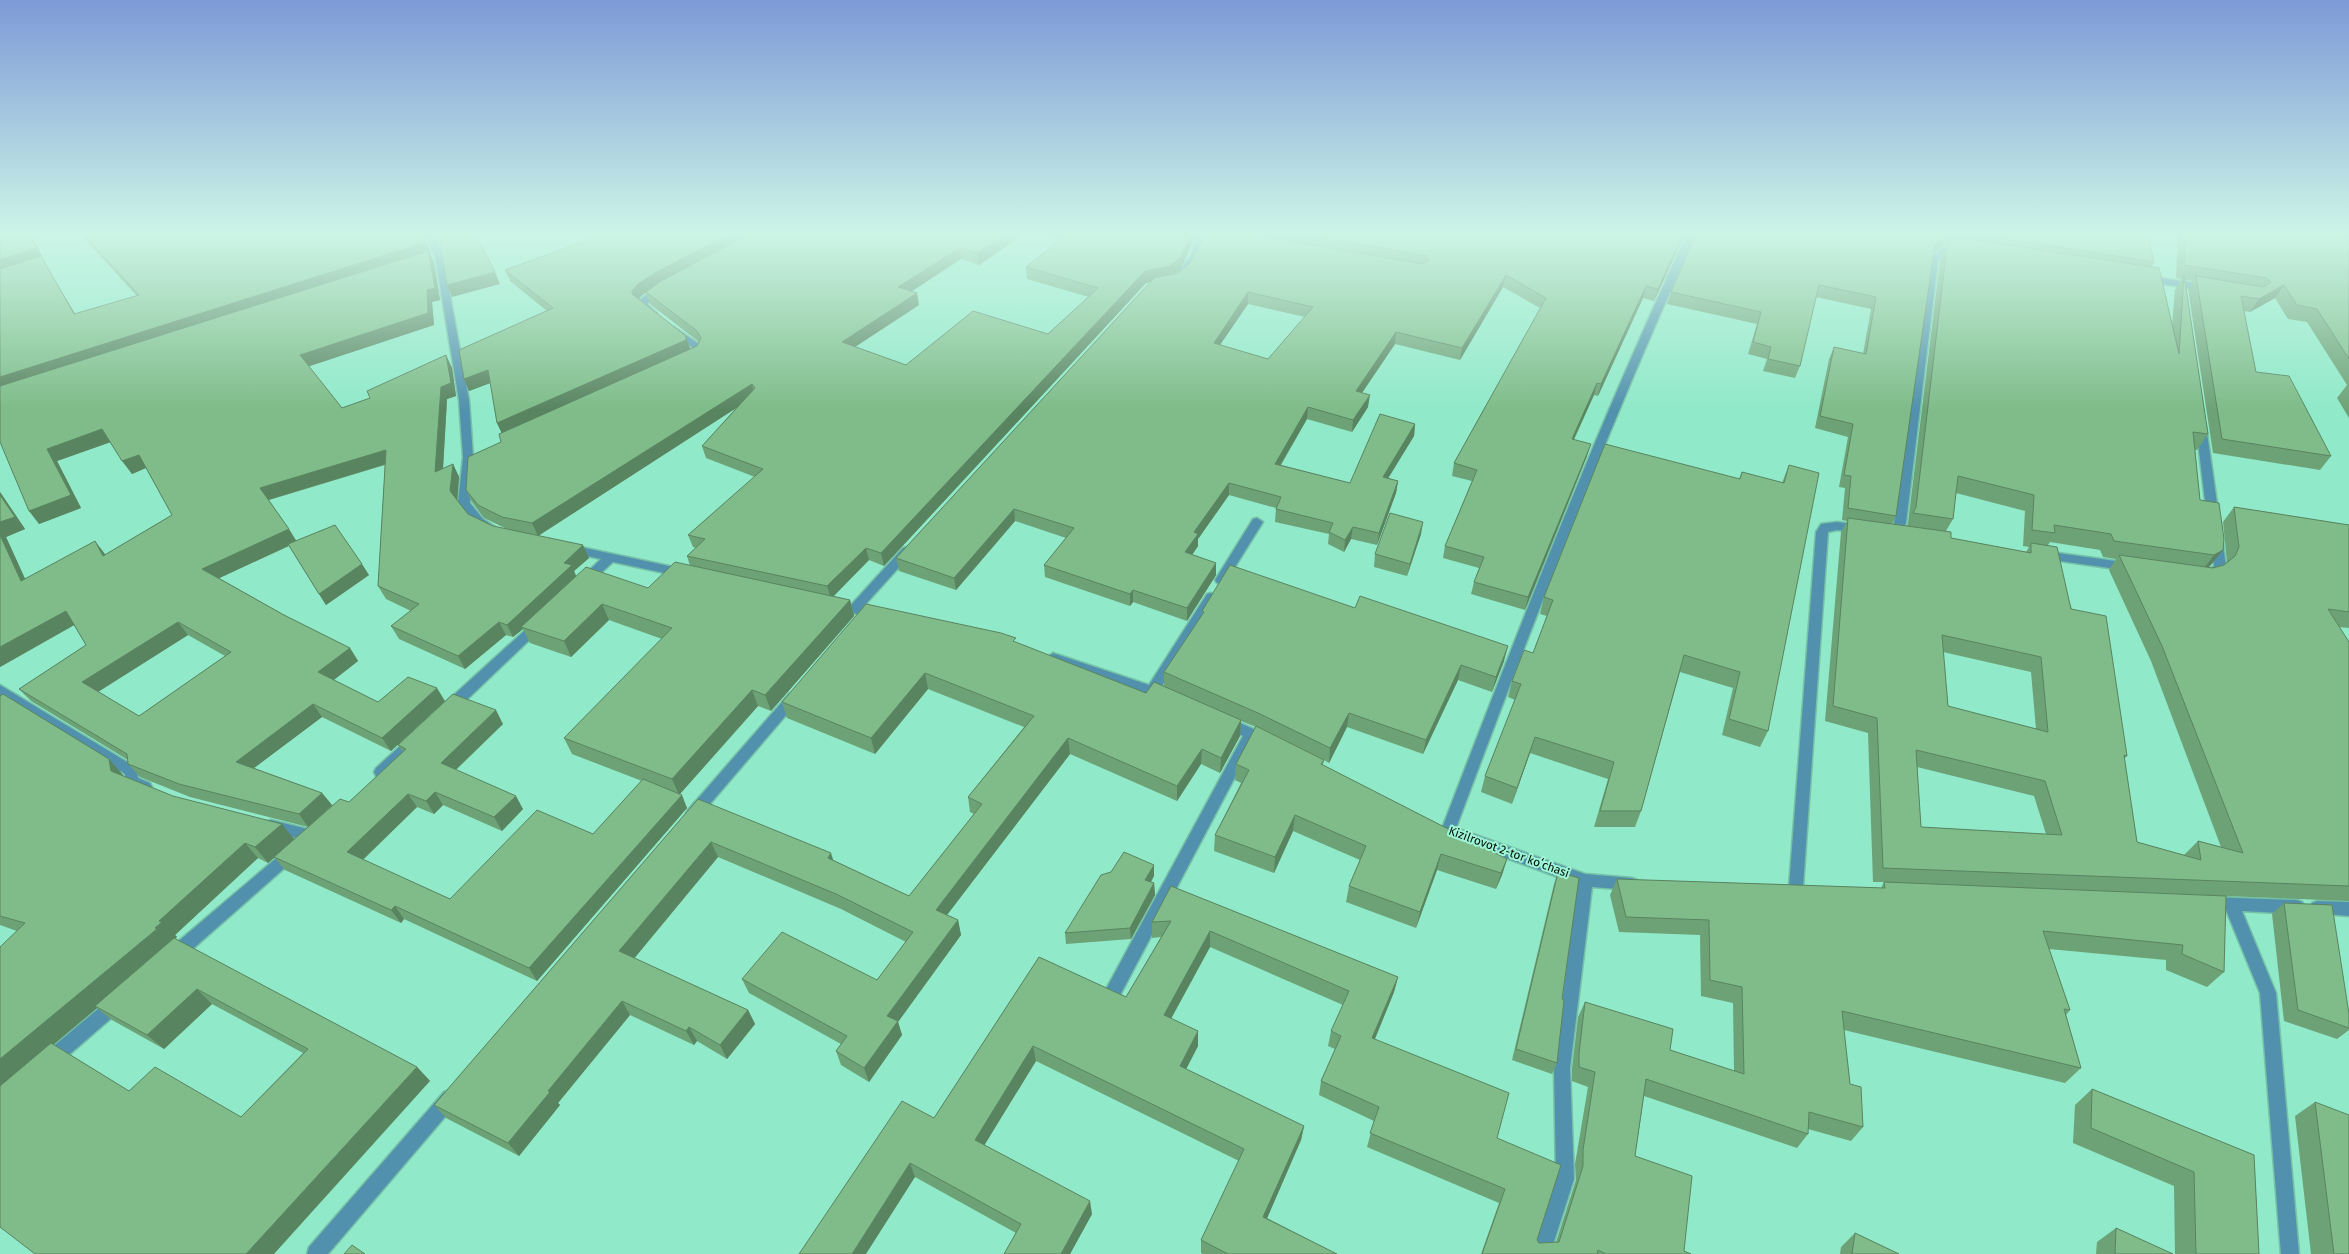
<svg xmlns="http://www.w3.org/2000/svg" width="2349" height="1254" viewBox="0 0 2349 1254" font-family="'Fira Sans',sans-serif">
	<style>
		.lines { fill: none; stroke-linecap: round; stroke-linejoin: round }
		.street-casing { stroke: #76c2a7; stroke-width: 3 }
		.street { fill: #5291ad; fill-rule: evenodd }
		.wall { fill: #6da276; fill-rule: evenodd }
		.shaded-wall { fill: #598460 }
		.building { fill: #7fbc89; stroke: #598460; fill-rule: evenodd }
		.labels { text-anchor: middle; dominant-baseline: central; stroke-width: 4; stroke-linejoin: round; paint-order: stroke }
		.street-label { font-size: 12px; fill: #00120a; stroke: #9ef6d6 }
	</style>
	<rect width="100%" height="100%" fill="#90e9c9"/>
	<g class="lines">
		<g class="street-casing">
			<path id="street" d="M424 234H433L443 256 469 400 473 457 470 503 483 519 495 527 489 531 475 525 458 503 463 457 459 400 435 256Z
				M1198 234H1207L1198 257 1182 279H1176L1174 277 1190 257Z
				M1687 234H1696C1607 429 1531 628 1456 828L1585 874 1632 878 1637 880 1639 884 1637 888 1632 890 1592 887 1570 1068 1574 1179 1550 1254H1532L1556 1179 1554 1068 1577 884 1443 835 1441 831C1518 630 1596 430 1687 234Z
				M1942 248 1960 247 1964 250C1956 256 1951 250 1938 260L1906 523 1899 537H1888L1882 533 1884 530H1891L1894 523 1930 259Z
				M2146 276 2207 285 2212 288 2207 291 2143 281V277Z
				M662 285 665 286V290L647 304 657 313 652 316 637 304 643 297Z
				M674 327 699 344 703 351C700 358 694 363 686 361L685 359 693 351 692 347 671 332 669 330Z
				M2201 423 2206 426 2219 517 2213 521 2207 517 2196 426Z
				M1257 518 1263 522 1225 583H1217L1215 580 1217 577 1253 519Z
				M1837 522 1861 525 1867 529 1861 533 1837 530 1828 532 1803 887 1801 891 1796 893 1791 891 1789 887 1816 532 1821 524Z
				M2216 533 2222 537 2226 566 2219 576 2209 579 2203 575 2214 566 2210 537Z
				M571 545 683 569 689 573 683 577 613 562 589 584H581L579 581 581 578 601 559 567 552 565 549Z
				M907 547 913 551 911 554 863 607 880 610 882 613 880 616 876 617 833 610 831 607 833 604 851 605 903 548Z
				M2043 551 2130 563 2136 567 2130 571 2039 558 2037 555Z
				M1211 593 1217 597 1160 689 1169 692 1171 695 1169 698H1159L1048 661 1047 658 1053 653 1149 685 1207 594Z
				M538 621 542 622 544 625 542 628 455 711H445L443 707 445 703 534 622Z
				M0 685 137 768 138 778 150 783 152 787 150 791 145 793 126 785 125 774 0 696Z
				M794 692 799 694 801 697 799 700 698 818 693 820 688 818 686 814 688 810 789 694Z
				M1226 717 1272 737 1274 741 1272 745 1267 746 1254 741 1117 1001 1111 1003 1105 1001 1103 996 1105 991 1243 736 1221 726 1219 722 1221 718Z
				M414 737 419 738 421 742 419 746 386 776 381 777 376 776 374 772 376 768 409 738Z
				M271 820 312 830 317 832 319 836 317 840 312 842 266 830 264 826 266 822Z
				M292 847 297 849 299 853 297 857 179 961 173 963 167 961 165 956 167 951 287 849Z
				M2209 897 2297 900 2302 902 2305 907 2302 912 2297 914 2242 911 2276 993 2299 1254H2281L2260 993 2226 910 2204 908 2201 903 2204 898Z
				M2317 901 2349 902V916L2312 913 2309 908 2312 903Z
				M117 996 123 998 125 1003 123 1008 55 1067 49 1069 43 1067 41 1061 43 1055 111 998Z
				M450 1090 456 1092 459 1098 456 1104 328 1254H307L309 1247 444 1092Z"/>
		</g>
		<use href="#street" class="street"/>
	</g>
	<path class="wall" d="M0 234 44 260H43L75 314 137 296 80 234H423L431 254H430L434 262 440 300 432 302 434 325 309 366 342 408 370 398 446 355 452 368 456 396 447 399 443 469 453 464 459 477 457 500 468 514 493 526 507 529 484 518 472 502 466 490 501 442 502 433 497 423 490 383 469 391 464 379 547 311 510 281 505 270 600 236 599 234H1024L979 265 961 259 912 291 919 305 855 347 906 365 1048 334 1089 297 1027 279 1026 267 1058 242 1052 234H1197L1180 270 1175 274 1178 273 1189 264 1197 252 1205 234H1685L1654 301 1643 298 1598 396 1594 395 1574 440 1587 456 1525 610 1471 594 1474 582 1479 568 1443 558 1445 546 1472 481 1452 476 1454 463 1540 308 1503 287 1460 360 1395 344 1362 393 1368 407 1352 432 1307 419 1281 465 1350 483 1415 424 1414 436 1388 478 1398 481 1396 493 1377 545 1351 539 1344 552 1328 544 1329 534 1275 522 1276 508 1229 495 1198 539V546L1192 555 1216 563V575L1187 621 1133 602 1130 606 1045 577 1044 565 1066 538 1015 521 956 590 899 571 896 558 1151 282 1146 283 884 566 869 560 833 596 850 600 854 616 771 711 758 706 680 794 687 808 537 981 404 919 401 923 285 870 274 857 268 863 258 858 175 935 177 937 175 939 417 1067 430 1081 35 1254 17 931 0 925V696L109 759 123 776 173 796 294 839 308 827 190 797 140 777 128 764V760L31 701 19 689 86 645 74 625 0 667V492L25 529 6 537 25 579 106 554 172 515 146 468 132 474 110 442 57 461 81 508 39 524ZM646 293 650 304 699 342 697 346 690 349 686 336 639 299 642 295ZM1248 304 1305 317 1268 359 1220 345ZM737 407 702 446 706 458 755 477 688 535 693 547 696 548 687 556 690 566 648 588 576 576 574 571 589 558 538 536ZM385 465 378 586 386 599 411 611 391 626 399 639 465 669 506 635 513 637 523 629 530 643 571 657 609 620 662 639 564 738 572 754 642 781 593 834 450 899 363 860 417 807 434 814 443 805 502 831 523 809 456 770 503 724 398 745 403 752 349 802 332 805 322 793 254 768 322 717 391 751 445 701 378 702 334 680 358 661 350 648 284 615 219 578 289 546 326 605 369 575 296 541 269 500ZM188 635 225 656 139 716 98 692ZM212 1004 303 1053 241 1117 129 1091 53 1044 97 1008 112 1020 164 1049Z
		M1696 234H2148L2154 262 2152 267 2172 326 2175 290 2182 279 2176 278 2178 234H2349V418L2337 398 2347 385 2307 322 2288 319 2275 298 2250 312 2244 311 2256 372 2331 456 2320 470 2213 453 2188 289 2193 281 2185 280 2208 434 2197 450H2195L2200 500 2224 539 2210 566 2208 567 2213 568 2224 565 2227 562 2223 522 2234 507 2349 525V628L2339 627 2349 642V901L1999 887 2226 896 2224 972 2207 987 2166 970V960L2049 949 2070 1010 2066 1015 2081 1068 2065 1083 1844 1030 1850 1084 1863 1127 1851 1141 1808 1129V1134L1797 1148 1644 1096 1635 1156 1684 1251 1691 1254H1481L1499 1203 1367 1147 1374 1121 1319 1095 1321 1081 1335 1049 1328 1046 1331 1031 1343 1005 1210 947 1171 1018 1198 1046 1186 1069 1304 1126 1301 1140 1267 1218 1337 1254H1203L1201 1253V1240L1239 1161 1036 1061 984 1145 1092 1214 1070 1254H1004L1016 1233 915 1177 799 1254 934 1118 1039 957 1126 997 1161 937 1152 938V922L1171 886 1398 977 1394 992 1375 1039 1497 1138 1537 1240 1539 1243 1556 1242 1576 1180 1575 1164 1588 1087 1572 1081V1068L1578 1017 1585 1002 1670 1050 1734 1071 1733 1003 1701 996 1700 935 1619 932 1610 895 1617 879 1881 888 1884 882H1873L1868 733 1825 721 1841 532 1847 521 1842 520 1845 488 1839 487 1848 437 1815 428 1829 359 1834 347 1863 354 1871 309 1816 297 1800 366 1795 378 1763 371 1767 359 1748 354 1757 324 1667 304 1671 292ZM1942 246H1947L1940 261 1908 523 1907 526 1892 524 1896 516 1934 252ZM1956 493 2025 511 2023 546 2029 547 2026 552 1951 538 1946 531 1953 519ZM2050 542 2100 550 2103 557 2116 559 2109 570 2151 661 2221 847 2198 841 2184 855 2137 842 2124 759 2127 756 2048 545ZM1943 652 2031 672 2036 729 1948 706ZM1917 767 2034 796 2046 834 1921 827Z
		M1789 465 1768 731 1760 747 1722 735 1733 688 1680 672 1641 811 1635 827H1594L1608 779 1530 753 1512 804 1481 792 1485 776 1515 700 1508 697 1512 681 1533 653 1547 616 1540 614 1544 597 1739 479 1742 472 1782 483Z
		M1421 534 1407 576 1374 567 1375 554Z
		M1202 611 1504 661 1492 692 1458 680 1423 754 1347 727 1329 763 1324 760 1323 765 1507 859 1502 875 1496 889 1437 870 1416 928 1346 902 1349 886 1360 860 1293 831 1274 873 1214 851 1215 835 1241 783 1235 780 1236 764 1256 727 1241 721 1240 736 1220 773 1201 764 1177 801 1070 754 947 915 958 920 961 935 898 1022 902 1035 869 1082 841 1065 836 1051 841 1044 749 993 742 979 877 980 906 942 841 909 718 857 634 958 748 1010 755 1024 727 1059 697 1041 694 1045 630 1015 558 1103 560 1105 519 1156 446 1118 434 1105 698 799 833 860 909 896 974 814 970 812 968 797 1024 727 928 689 875 754 787 718 782 702 1017 643 1146 693 1164 686V672L1202 615Z
		M1558 872 1562 999 1557 1063 1552 1074 1512 1060 1554 884Z
		M1154 876 1151 882 1154 883 1155 895 1131 939 1066 944 1065 933Z
		M2284 903 2349 1014V1030L2337 1039 2284 1021 2272 914Z
		M2092 1089 2254 1155 2259 1254H2175L2174 1186 2073 1143 2075 1105Z
		M2315 1102 2349 1254H2311L2295 1116Z
		M2116 1228 2173 1254H2096L2097 1242Z
		M1855 1233 1899 1254H1840L1841 1247Z"/>
	<path class="shaded-wall" d="M29 234H31L44 260H43L83 327 0 275V260Z
		M729 234H754L657 285 642 295 636 303 632 291 638 284 653 274Z
		M1006 234H1024L979 265 977 253Z
		M1191 234H1197L1180 270 1170 277 1146 283 884 566 881 553 1145 271Z
		M1683 234H1685L1654 301 1658 289Z
		M1947 235 1942 246 1930 256 1935 244Z
		M426 242 431 254H430L434 262 440 300 432 302 434 325 307 367 0 392V377Z
		M960 248 961 259 900 299 898 287Z
		M495 272 500 284 452 297 447 285Z
		M1506 275 1503 287 1460 360 1462 348Z
		M2284 285 2275 298 2250 312 2259 299Z
		M1646 286 1643 298 1598 396 1601 384Z
		M1248 292V304L1213 355 1214 343Z
		M917 293 919 305 844 354 842 342Z
		M1396 332 1395 344 1355 403 1356 391Z
		M686 336 690 348V352L503 436 497 423Z
		M446 355 452 368 456 396 447 399 442 485 435 472 441 387Z
		M488 370 493 382 469 391 464 379Z
		M1597 383 1594 395 1568 451 1572 439Z
		M752 384 755 396 538 536 532 523Z
		M1370 395 1368 407 1352 432 1353 420Z
		M1308 407 1307 419 1274 476 1275 464Z
		M1415 424 1414 436 1381 490 1383 477Z
		M102 429 111 442 57 461 81 508 39 524 29 511 47 449Z
		M1591 444 1587 456 1525 610 1528 597Z
		M386 450 393 462 268 500 260 488Z
		M139 455 148 467 132 474 122 461Z
		M453 464 459 477 457 504 450 491Z
		M1398 481 1396 493 1377 545 1379 533Z
		M1229 483V495L1198 539V546L1185 565V552L1194 532Z
		M0 492 25 529 6 537 32 594 21 581 0 535Z
		M1014 509 1015 521 956 590 954 578Z
		M1423 522 1421 534 1407 576 1410 564Z
		M1353 527 1351 539 1344 552 1345 540Z
		M289 529 297 542 211 582 202 569Z
		M95 541 105 554 113 569 103 556Z
		M583 545 589 558 574 571 577 578 521 627 523 629 513 637 507 625 564 563Z
		M866 548 869 560 831 599 827 586Z
		M2223 550 2210 566 2202 571 2214 555Z
		M1216 563V575L1187 621V608Z
		M362 564 369 575 326 605 319 594Z
		M1133 590V602L1130 606V594Z
		M850 600 854 616 771 711 765 695Z
		M602 604 609 620 571 657 564 641Z
		M66 611 76 624 0 667V647Z
		M178 622 188 635 93 695 82 682Z
		M499 622 506 635 465 669 458 656Z
		M1508 646 1504 661 1492 692 1496 677Z
		M350 648 358 661 327 685 318 672Z
		M1461 665 1458 680 1423 754 1426 740Z
		M925 673 928 689 875 754 871 738Z
		M437 688 445 701 391 751 382 738Z
		M752 690 758 706 679 795 672 779Z
		M313 704 322 717 246 774 236 762Z
		M496 710 503 724 449 776 441 763Z
		M1349 713 1347 727 1329 763 1330 748Z
		M1241 720 1240 736 1220 773 1221 758Z
		M1535 737 1530 753 1512 804 1517 788Z
		M1068 738 1070 754 940 924 936 910Z
		M1202 749 1201 764 1177 801V786Z
		M109 759 123 775 125 787 111 771Z
		M435 792 443 805 434 814 426 801Z
		M322 793 332 805 308 827 299 814Z
		M408 794 417 807 357 865 347 852Z
		M682 795 687 808 537 981 529 968Z
		M516 796 523 809 502 831 494 817Z
		M1295 815 1293 831 1274 873 1275 857Z
		M282 824 295 840 268 863 255 847Z
		M711 842 718 857 628 966 619 951Z
		M245 843 258 858 175 935 177 937 170 943 95 1006 97 1008 0 1090V1059L159 921Z
		M831 853 836 869 828 858Z
		M1441 854 1437 870 1416 928 1420 912Z
		M1507 859 1502 875 1496 889 1501 873Z
		M1154 865V876L1145 891V880Z
		M1154 883 1155 895 1131 939 1130 928Z
		M395 906 404 919 401 923 391 910Z
		M958 920 961 935 898 1022 902 1035 869 1082 864 1068 887 1016Z
		M1210 931V947L1165 1030 1164 1015Z
		M1398 977 1394 992 1369 1053 1372 1038Z
		M197 989 212 1004 164 1049 147 1035Z
		M622 1001 630 1015 558 1103 560 1105 519 1156 508 1143 548 1091Z
		M748 1010 755 1024 727 1059 720 1045Z
		M689 1027 697 1041 694 1045 686 1031Z
		M1198 1031V1046L1180 1081V1066Z
		M1033 1046 1036 1061 979 1154 975 1140Z
		M417 1067 430 1081 274 1254H246Z
		M1304 1126 1301 1140 1262 1230 1263 1217Z
		M910 1163 915 1177 866 1254H852Z
		M1090 1201 1092 1214 1070 1254H1061Z"/>
	<path class="building" d="M0 234H29L36 248 0 260Z
		M83 234H423L426 242 0 377V269L41 256 74 314 139 295Z
		M436 234H475L495 272 447 285 440 243Z
		M604 234H729L653 274 638 284 632 291V294L686 336V340L497 423 488 370 464 379 459 350 553 308 505 270Z
		M750 234H1006L977 253 960 248 898 287 917 293 842 342 906 365 973 311 1048 334 1098 288 1026 267 1062 238 1060 234H1191L1180 258 1170 266 1145 271 881 553 866 548 827 586 687 556 705 539 688 535 763 469 702 446 755 388 752 384 532 523 502 517 478 505 466 490 468 457 501 442 499 434 697 346 701 338 697 331 646 292 661 281Z
		M1205 234H1247L1423 264 1429 261 1427 256 1302 234H1683L1658 289 1646 286 1601 384 1597 383 1572 439 1591 444 1528 597 1474 582 1484 557 1445 546 1477 470 1454 463 1546 298 1506 275 1462 348 1396 332 1356 391 1370 395 1353 420 1308 407 1275 464 1350 483 1380 414 1415 424 1383 477 1398 481 1379 533 1353 527 1345 540 1329 532 1333 523 1276 509 1281 497 1229 483 1194 532 1198 534 1185 552 1216 563 1187 608 1133 590 1130 594 1044 565 1074 528 1014 509 954 578 896 558 1154 278 1178 273 1189 264 1197 252ZM1248 292 1313 307 1268 359 1214 343Z
		M1696 234H1953L1947 235 1935 244 1896 516 1848 508 1851 476 1844 475 1853 424 1820 416 1834 347 1866 354 1876 297 1819 285 1800 366 1768 359 1771 347 1753 342 1761 312 1671 292Z
		M1977 234H2148L2154 262Z
		M2185 234H2349V359L2317 309 2297 305 2284 285 2259 299 2241 296 2256 372 2289 376 2331 456 2222 439 2196 276 2263 287 2271 282 2267 278 2184 265Z
		M1954 240H1974L2159 268 2179 354 2184 275 2208 434 2193 432 2200 500 2219 503 2224 539 2223 550 2214 555 2114 541 2111 534 2054 525 2055 533 2032 530 2034 495 1958 476 1953 519 1913 513 1916 507 1947 246Z
		M428 251 435 288 427 290 428 313 300 355 342 408 370 398 367 391 446 355 451 383 441 387 435 472 453 464 450 491 468 514 493 526 583 545 564 563 572 565 507 625 499 622 458 656 391 626 419 604 378 586 386 450 260 488 289 529 202 569 284 615 350 648 318 672 378 702 408 677 437 688 382 738 313 704 236 762 322 793 299 814 179 784 128 764 127 754 19 689 86 645 66 611 0 647V535L21 581 95 541 103 556 172 515 139 455 122 461 102 429 47 449 71 495 29 511 0 442V386ZM178 622 231 652 139 716 82 682Z
		M1605 444 1740 479 1742 472 1784 483 1789 465 1819 473 1768 731 1729 719 1740 672 1684 655 1641 811H1600L1614 762 1535 737 1517 788 1485 776 1521 684 1512 681 1524 650 1533 653 1553 600 1544 597Z
		M0 495 15 517 0 522Z
		M2234 507 2349 525V612L2328 609 2349 642V886L1883 868 1877 718 1833 706 1848 518 1951 532V538L2031 553V543L2057 547 2071 609 2106 616 2127 756 2124 755 2137 842 2201 860 2198 841 2243 853 2162 646 2119 555 2213 568 2224 565 2235 556 2239 547ZM1942 635 2041 657 2048 732 1948 706ZM1916 750 2045 781 2062 835 1921 827Z
		M1390 513 1423 522 1410 564 1375 554Z
		M335 525 362 564 319 594 288 544Z
		M675 562 850 600 765 695 752 690 672 779 564 738 672 628 602 604 564 641 521 627 586 567 648 588Z
		M1230 565 1355 608 1360 596 1508 646 1496 677 1461 665 1426 740 1349 713 1330 748 1258 713 1164 672 1204 612 1202 611Z
		M866 604 1001 633 1016 638 1013 641 1146 693 1154 682 1241 720 1221 758 1202 749 1177 786 1068 738 936 910 958 920 887 1016 898 1021 864 1068 836 1051 847 1036 742 979 782 932 877 980 913 932 836 894 711 842 619 951 748 1010 720 1045 689 1027 686 1031 622 1001 548 1091 550 1092 508 1143 434 1105 698 799 831 853 828 858 909 896 982 804 968 797 1034 716 925 673 871 738 782 702Z
		M3 694 109 759 111 771 173 796 282 824 255 847 245 843 159 921 162 922 155 928 157 929 0 1059V947L25 923 0 916V696Z
		M453 694 496 710 441 763 516 796 494 817 435 792 426 801 408 794 347 852 450 899 537 810 593 834 643 779 682 795 529 968 395 906 391 910 274 857 340 799 349 802 406 749 398 745Z
		M1256 726 1324 760 1321 764 1507 859 1501 873 1441 854 1420 912 1349 886 1366 846 1295 815 1275 857 1215 835 1249 770 1236 764Z
		M1124 852 1154 865 1145 880 1154 883 1130 928 1065 933 1101 875 1111 872Z
		M1558 872 1579 878 1562 999 1564 1000 1557 1063 1516 1049Z
		M1617 879 1885 888 1884 882 2226 896 2224 972 2182 954 2183 945 2043 931 2070 1010 2064 1009 2081 1068 1842 1011 1850 1084 1861 1087 1863 1127 1809 1112 1808 1134 1646 1079 1635 1156 1692 1176 1684 1251 1691 1254H1606L1598 1250 1597 1254H1482L1505 1189 1370 1133 1379 1107 1321 1081 1341 1036 1331 1031 1349 991 1210 931 1164 1015 1198 1031 1180 1066 1304 1126 1263 1217 1337 1254H1228L1201 1240 1244 1149 1033 1046 975 1140 1090 1201 1061 1254H1004L1021 1224 910 1163 852 1254H799L902 1101 934 1118 1039 957 1126 997 1171 921 1152 922 1171 886 1398 977 1372 1038 1509 1093 1497 1138 1561 1165 1537 1240 1539 1243 1559 1242 1583 1166V1150L1595 1072 1579 1067V1053L1585 1002 1673 1029 1670 1050 1744 1074 1742 987 1710 980 1709 920 1626 917Z
		M2284 903 2332 905 2349 1014V1028L2298 1010Z
		M174 938 417 1067 246 1254H35L0 1227V1086L51 1043 129 1091 155 1067 241 1117 308 1049 197 989 147 1035 95 1006Z
		M2092 1089 2254 1155 2259 1254H2196L2194 1172 2091 1128Z
		M2315 1102 2349 1115V1254H2334Z
		M2116 1228 2173 1254H2115Z
		M1855 1233 1899 1254H1852Z
		M352 1245 365 1254H344Z"/>
	<linearGradient id="sky" x2="0" y2="1"><stop stop-color="#7d9ad7"/><stop offset="0.57" stop-color="#cdf5e7"/><stop offset="1" stop-color="#cdf5e7" stop-opacity="0"/></linearGradient>
	<rect width="2349" height="410" fill="url(#sky)"/>
	<g class="labels">
		<g class="street-label">
			<text transform="translate(1509 852) rotate(20)">Kizilrovot 2-tor koʻchasi</text>
		</g>
	</g>
</svg>
